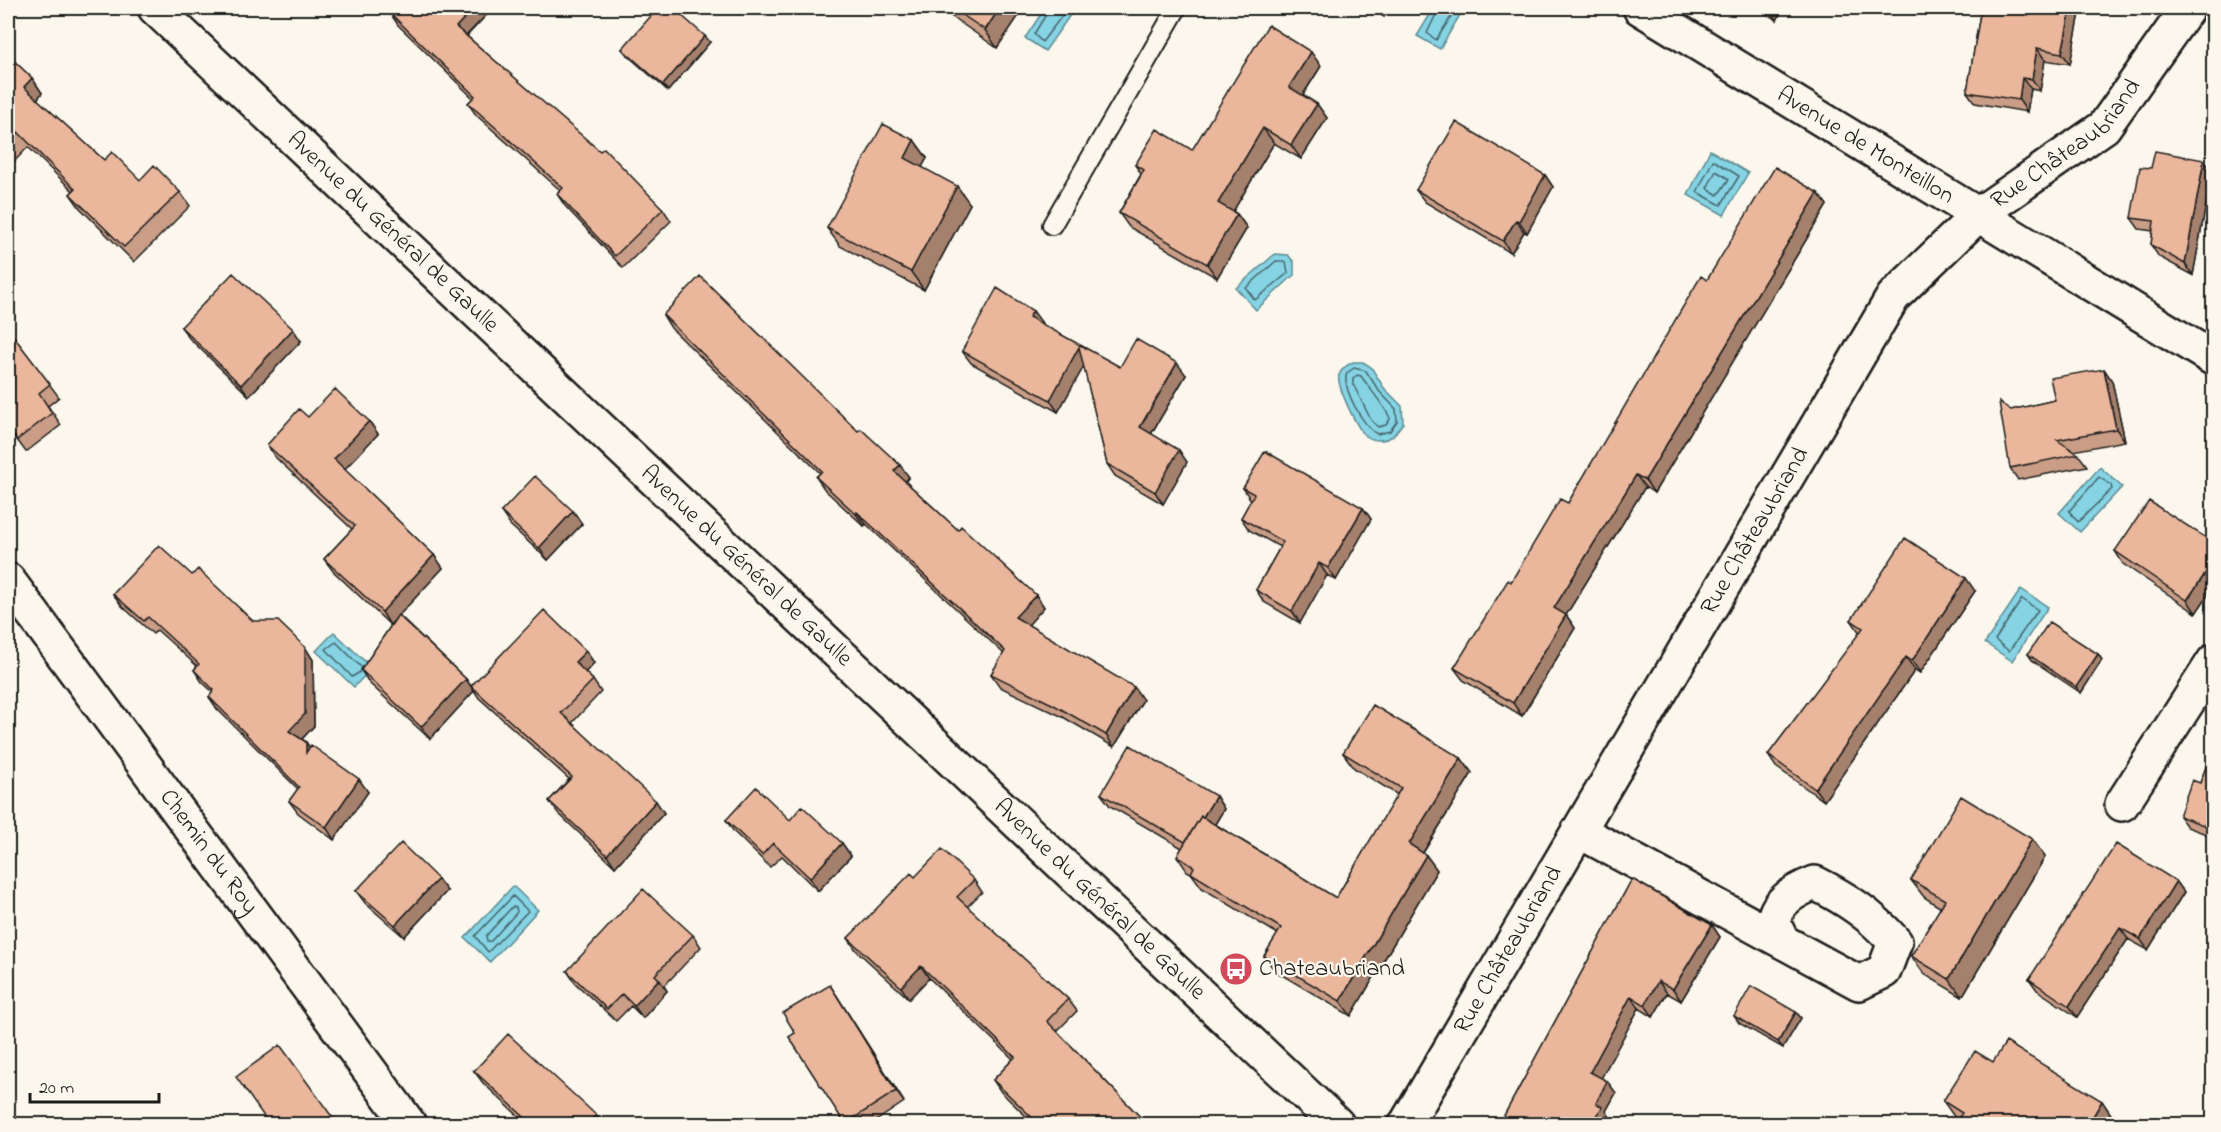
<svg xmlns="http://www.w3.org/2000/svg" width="2221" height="1132" viewBox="0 0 2221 1132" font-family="'Indie Flower',sans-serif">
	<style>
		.water { fill: #85d3e3; stroke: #5b8a93; stroke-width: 1.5 }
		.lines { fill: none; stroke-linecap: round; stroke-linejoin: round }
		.shore { stroke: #46656c; stroke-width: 1.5 }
		.service-casing { stroke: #1c1c1c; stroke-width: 22 }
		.minor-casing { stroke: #1c1c1c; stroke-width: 38 }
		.secondary-casing { stroke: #1c1c1c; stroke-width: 38 }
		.service { stroke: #fbf7ec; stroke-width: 18 }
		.minor { stroke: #fbf7ec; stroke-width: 33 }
		.secondary { stroke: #fbf7ec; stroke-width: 33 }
		.wall { fill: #c99d86; stroke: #1c1c1c; stroke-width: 1.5 }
		.shaded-wall { fill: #a4806d; stroke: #1c1c1c; stroke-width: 1.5 }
		.building { fill: #eab79c; stroke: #1c1c1c; stroke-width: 1.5 }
		.labels { text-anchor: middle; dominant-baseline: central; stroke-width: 4.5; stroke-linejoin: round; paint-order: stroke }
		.street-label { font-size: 24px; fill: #1c1c1c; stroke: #fbf7ec }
		.poi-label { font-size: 24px; fill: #1c1c1c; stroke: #fbf7ec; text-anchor: start }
	</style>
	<rect width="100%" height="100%" fill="#fbf7ec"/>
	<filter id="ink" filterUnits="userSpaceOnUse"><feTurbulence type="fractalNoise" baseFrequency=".0167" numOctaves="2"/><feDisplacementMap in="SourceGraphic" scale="12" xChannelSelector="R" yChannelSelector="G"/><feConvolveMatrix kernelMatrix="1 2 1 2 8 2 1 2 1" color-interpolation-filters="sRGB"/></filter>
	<g filter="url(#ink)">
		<path class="water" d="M1045 8H1075L1045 51 1025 38Z
			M1434 8H1464L1440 49 1417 36Z
			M1710 150 1748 173 1724 215 1688 195Z
			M1275 254 1288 255 1294 262V275L1256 310 1236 288Z
			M1353 362H1363L1371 367 1384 388 1402 406 1403 423 1393 436C1384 441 1375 442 1366 436 1357 429 1336 385 1339 375 1342 368 1347 365 1353 362Z
			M2100 467 2122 487 2080 532 2059 513Z
			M2021 589 2048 607 2012 661 1985 643Z
			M334 632 372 668 354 687 316 651Z
			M513 886 538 910 490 962 465 938Z"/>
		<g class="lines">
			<path class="shore" d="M1050 8 1034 34 1042 42 1068 8
				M1439 8 1427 33 1436 40 1457 8
				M1713 160 1739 176 1721 205 1697 192Z
				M1716 171 1729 179 1718 195 1707 188Z
				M1276 261 1286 262 1288 273 1255 300 1246 288Z
				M1354 368 1366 371 1379 391 1396 409 1397 421 1390 431 1377 434C1364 428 1341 387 1347 373Z
				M1357 375 1361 376C1367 385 1390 413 1390 419L1386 425 1378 427 1371 420 1353 384V379Z
				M2099 477 2111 485 2112 489 2078 522 2069 511Z
				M2022 599 2038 610 2009 651 1995 640Z
				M360 672 352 677 326 649 336 642 361 667
				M513 896 528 911 488 952 475 936Z
				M512 907H516L517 912 491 941H487L486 936Z"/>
			<g class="service-casing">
				<path id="service" d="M1052 225 1177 8"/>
			</g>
			<g class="minor-casing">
				<g id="minor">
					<path id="s1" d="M1640 8 2214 359"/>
					<path id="s2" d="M8 580 409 1124"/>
					<path d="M2122 804 2214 661"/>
					<path d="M1579 831 1859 983 1884 971 1895 942C1871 915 1847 899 1815 883 1799 889 1776 900 1774 921 1774 926 1779 934 1781 939"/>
					<path id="s3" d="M1406 1124 1893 297 1979 214 2104 127 2188 8"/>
				</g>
			</g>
			<g class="secondary-casing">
				<g id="secondary">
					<path id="s4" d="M155 8 1337 1124"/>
				</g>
			</g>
			<use href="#service" class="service"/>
			<use href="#minor" class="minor"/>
			<use href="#secondary" class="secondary"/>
		</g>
		<path class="wall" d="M395 8H493L467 36 663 209 671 221 623 268 565 206 557 194 560 190 476 115 468 103 473 98 398 25 390 13Z
			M942 8H1024L997 48 945 12Z
			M1369 8H1389L1384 17Z
			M1756 8H1783L1777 20Z
			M1981 8H2081L2070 64 2045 60 2040 91 2031 89 2027 112 1975 103 1967 92Z
			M710 42 668 91 627 55 622 49Z
			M8 55 32 78 42 93 37 99 104 160 140 180 180 192 190 206 134 262 80 208 70 194 73 191 28 147 8 168Z
			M1321 66 1303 95 1317 104 1327 118 1301 159 1274 143 1233 211 1237 214 1247 228 1217 278 1129 227 1119 213 1141 174 1135 165 1192 150Z
			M914 140 927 158 922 167 970 204 924 290 840 246 827 228Z
			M2151 168 2212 171 2193 275 2159 257 2151 245 2153 231 2139 229 2131 218Z
			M1545 175 1553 187 1527 233 1524 232 1511 253 1425 202 1416 190Z
			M1818 193 1827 205 1654 493 1645 487 1566 615 1575 628 1522 716 1463 680 1454 668 1511 582 1568 503 1707 280Z
			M1033 311 1041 324 1120 367 1186 375 1151 434 1187 462 1163 504 1115 476 1107 464 1084 366 1058 412 971 363 962 351Z
			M663 315 858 431 909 477 905 481 958 530 1036 595 1044 607 1028 625 1143 700 1114 747 1063 717 1000 687 991 674 1004 654 866 524 864 526 825 490 816 477 820 473 671 328Z
			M181 327 301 341 249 396 189 338Z
			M8 329 59 397 48 406 61 425 26 452 8 428Z
			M2104 369 2112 381 2125 441 2073 451 2078 454 2087 466 2018 480 2010 468 2011 410 2055 400Z
			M308 417 369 421 378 434 344 469 434 555 443 568 399 615 466 679 474 691 430 739 369 683 361 670 395 620 390 625 333 571 324 559 352 529 275 457 267 445Z
			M1243 488 1363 508 1371 519 1336 580 1327 575 1300 623 1264 602 1256 590 1280 547 1249 530 1241 518 1251 500Z
			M573 511 582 524 548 560 510 525 501 512Z
			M2214 543V586L2196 613 2123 564 2115 551Z
			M192 575 253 621 305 647 313 660 314 726 302 739 306 742 309 747 368 792 334 840 298 813 289 801 298 789 217 709 209 697 213 692 202 682 194 670 197 666 157 630 153 634 122 606 113 594Z
			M1975 591 1920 673 1915 670 1824 801 1776 767 1768 755 1860 633 1851 620Z
			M586 651 594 663 585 672 593 680 601 692 572 723 664 813 615 867 558 813 549 801 569 779 479 698 471 686Z
			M2028 654H2098L2102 660 2081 693 2032 660Z
			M2214 746V837L2187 827 2179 816 2200 783Z
			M1343 753 1461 758 1472 773 1423 853 1426 855 1437 870 1351 1016 1275 971 1264 956 1278 934 1202 888 1191 873 1187 871 1177 856 1182 848 1110 806 1101 794 1216 796 1224 809 1215 824 1336 898 1398 795 1354 768Z
			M726 820H790L842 843 851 856 818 891 782 856 770 867 734 832Z
			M2032 839 2045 857 1962 997 1924 974 1911 956 1941 908 1924 897 1911 880Z
			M915 877 974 880 982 892 967 907 1068 999 1077 1011 1057 1031 1148 1125H1035L1001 1092 993 1080 1013 1059 929 978 909 999 856 950 848 938Z
			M1632 879 1712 925 1720 937 1681 1001 1667 993 1653 1017 1639 1008 1601 1078 1607 1081 1616 1093 1606 1111 1611 1119 1499 1125Z
			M2176 881 2184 892 2148 950 2128 939 2077 1017 2037 990 2029 979Z
			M356 891H447L404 937 365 903Z
			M693 935 701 947 664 986 667 991 643 1018 631 1006 616 1021 575 983 567 971Z
			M837 996 904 1102 870 1125H846L789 1037 795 1033Z
			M1796 1012 1801 1018 1783 1048 1739 1023 1734 1016Z
			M1993 1062 2102 1101 2114 1119 2111 1125H1954L1957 1120 1955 1118 1943 1101Z
			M474 1071 603 1125H528L483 1083Z"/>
		<path class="shaded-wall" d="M474 8H493L464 38 456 27Z
			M1000 8H1024L997 48 985 30Z
			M1377 8H1389L1384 17Z
			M1768 8H1783L1777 20Z
			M2071 8H2081L2070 64 2062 53Z
			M705 36 710 42 668 91 663 85Z
			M2037 48 2045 60 2040 91 2032 79Z
			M1311 52 1321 66 1299 101 1289 87Z
			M32 78 42 93 35 102 24 87Z
			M2022 78 2031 89 2027 112 2019 100Z
			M1317 104 1327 118 1301 159 1291 145Z
			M1263 128 1274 143 1229 218 1218 203Z
			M914 140 927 158 917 176 905 158Z
			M2204 160 2212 171 2193 275 2185 264Z
			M1545 175 1553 187 1527 233 1519 221Z
			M957 186 970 204 924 290 911 272Z
			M1818 193 1827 205 1654 493 1645 480Z
			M1237 214 1247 228 1217 278 1207 264Z
			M1516 220 1524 232 1511 253 1503 241Z
			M1033 311 1042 323 1038 329 1029 317Z
			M293 329 301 341 249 396 241 385Z
			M1079 347 1088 359 1058 412 1050 400Z
			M1177 363 1186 375 1148 439 1140 427Z
			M2104 369 2112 381 2125 441 2116 429Z
			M369 421 378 434 342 472 334 459Z
			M1179 450 1187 462 1163 504 1155 492Z
			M900 465 909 477 903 484 894 471Z
			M1636 475 1645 487 1563 620 1554 608Z
			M1363 508 1371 519 1336 580 1328 568Z
			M573 511 582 524 548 560 539 548Z
			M857 512 866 524 864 526 856 514Z
			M434 555 443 568 390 625 382 612Z
			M2214 561V586L2196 613 2187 600Z
			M1319 563 1327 575 1300 623 1292 611Z
			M1966 578 1975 591 1920 673 1912 661Z
			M1036 595 1044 607 1024 630 1015 617Z
			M1566 615 1575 628 1522 716 1513 703Z
			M305 647 313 660 314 726 298 743 289 731Z
			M586 651 594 663 584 674 575 662Z
			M2098 654 2102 660 2081 693 2076 687Z
			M1906 657 1915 670 1824 801 1815 789Z
			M466 679 474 691 430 739 421 727Z
			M1134 687 1143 700 1114 747 1106 735Z
			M306 742 314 754 306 753Z
			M1461 758 1472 773 1419 859 1409 844Z
			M359 779 368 792 334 840 326 827Z
			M1216 796 1224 809 1196 856 1187 843Z
			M656 801 664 813 615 867 607 855Z
			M2032 839 2045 857 1962 997 1949 979Z
			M842 843 851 856 818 891 810 878Z
			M1426 855 1437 870 1351 1016 1340 1001Z
			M438 879 447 891 404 937 395 925Z
			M2176 881 2184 892 2148 950 2140 939Z
			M1712 925 1720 937 1681 1001 1673 989Z
			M2120 928 2128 939 2077 1017 2069 1006Z
			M921 966 929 978 909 999 901 987Z
			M659 979 667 991 643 1018 634 1006Z
			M1658 981 1667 993 1653 1017 1645 1005Z
			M830 985 837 996 904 1102 896 1091Z
			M1631 996 1639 1008 1598 1084 1590 1072Z
			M1796 1012 1801 1018 1783 1048 1778 1042Z
			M1607 1081 1616 1093 1606 1111 1611 1119 1607 1125H1592L1596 1103Z
			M2102 1101 2114 1119 2111 1125H2088Z
			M596 1115 603 1125H588Z"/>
		<path class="building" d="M395 8H474L456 27 600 151 604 148 663 209 615 256 557 194 563 188 468 103 475 96 390 13Z
			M658 8H673L705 36 663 85 622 49Z
			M952 8H1000L985 30Z
			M1981 8H2071L2062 53 2037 48 2032 79 2022 78 2019 100 1967 92Z
			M1268 25 1311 52 1289 87 1317 104 1291 145 1263 128 1218 203 1237 214 1207 264 1119 213 1144 170 1135 165 1157 129 1192 150Z
			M8 55 32 78 24 87 104 160 112 152 140 180 154 165 180 192 124 247 70 194 75 189 18 132 8 142Z
			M1456 122 1545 175 1519 221 1516 220 1503 241 1416 190Z
			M883 124 914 140 905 158 957 186 911 272 827 228Z
			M2155 151 2204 160 2185 264 2151 245 2154 221 2131 218 2140 167 2151 168Z
			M1775 167 1818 193 1645 480 1636 475 1554 608 1566 615 1513 703 1454 668 1508 580 1511 582 1560 499 1568 503 1701 276 1707 280Z
			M233 273 293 329 241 385 181 327Z
			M700 276 858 431 861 429 900 465 894 471 958 530 961 526 1036 595 1015 617 1134 687 1106 735 1054 705 991 674 1005 651 857 512 856 514 816 477 822 471 663 315Z
			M997 288 1033 311 1029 317 1120 367 1136 339 1177 363 1140 427 1179 450 1155 492 1107 464 1079 347 1050 400 962 351Z
			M8 329 50 384 39 393 52 413 17 440 8 427Z
			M2104 369 2116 429 2057 440 2078 454 2010 468 1999 402 2011 410 2055 400 2050 378Z
			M335 389 369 421 334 459 434 555 382 612 324 559 355 526 267 445 299 409 308 417Z
			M1265 451 1363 508 1328 568 1319 563 1292 611 1256 590 1283 542 1241 518 1254 494 1243 488Z
			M535 476 573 511 539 548 501 512Z
			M2149 501 2214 543V561L2187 600 2115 551Z
			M1905 538 1966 578 1912 661 1906 657 1815 789 1768 755 1863 628 1851 620Z
			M159 545 192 575 198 569 253 621H278L305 647V714L289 731 306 742V753L311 745 359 779 326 827 289 801 299 787 209 697 214 690 194 670 199 664 148 617 144 621 113 594Z
			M544 610 586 651 575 662 593 680 561 713 656 801 607 855 549 801 572 777 471 686Z
			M398 615 466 679 421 727 361 670Z
			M2049 622 2098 654 2076 687 2028 654Z
			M1373 705 1461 758 1409 844 1426 855 1340 1001 1264 956 1281 928 1191 873 1194 867 1177 856 1201 816 1336 898 1401 788 1343 753Z
			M1130 745 1216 796 1203 817 1201 816 1185 842 1101 794Z
			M2214 746V829L2179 816 2192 780 2200 783Z
			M756 787 790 820 802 806 842 843 810 878 773 843 762 855 726 820Z
			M1961 796 2032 839 1949 979 1911 956 1945 900 1911 880Z
			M401 843 438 879 395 925 356 891Z
			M2116 844 2176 881 2140 939 2120 928 2069 1006 2029 979Z
			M942 849 974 880 957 897 1068 999 1047 1021 1148 1125H1055L1048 1118 1041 1125H1040L993 1080 1015 1057 921 966 901 987 848 938 911 873 915 877Z
			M1632 879 1712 925 1673 989 1658 981 1645 1005 1631 996 1590 1072 1607 1081 1596 1103 1602 1107 1592 1125H1499Z
			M643 889 693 935 655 975 659 979 634 1006 622 994 607 1009 567 971Z
			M830 985 896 1091 845 1124 789 1037 795 1033 783 1013Z
			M1751 986 1796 1012 1778 1042 1734 1016Z
			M508 1034 596 1115 588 1125H533L474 1071Z
			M2006 1042 2102 1101 2088 1125H1954L1962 1113 1943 1101 1975 1051 1993 1062Z
			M280 1045 338 1125H270L236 1077Z"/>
	</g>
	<defs>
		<g id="bus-disc" transform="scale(1.725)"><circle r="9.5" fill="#d1495b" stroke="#fbf7ec"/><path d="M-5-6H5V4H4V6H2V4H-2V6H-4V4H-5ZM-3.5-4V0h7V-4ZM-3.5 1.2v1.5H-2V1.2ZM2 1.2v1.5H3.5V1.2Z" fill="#fff"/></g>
	</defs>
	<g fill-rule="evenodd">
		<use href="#bus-disc" x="1236" y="969"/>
	</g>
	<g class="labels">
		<g class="street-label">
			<text stroke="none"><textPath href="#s3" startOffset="1192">Rue Châteaubriand</textPath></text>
			<text stroke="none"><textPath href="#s1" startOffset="264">Avenue de Monteillon</textPath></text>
			<text stroke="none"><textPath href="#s4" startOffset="327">Avenue du Général de Gaulle</textPath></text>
			<text stroke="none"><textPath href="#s3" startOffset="688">Rue Châteaubriand</textPath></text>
			<text stroke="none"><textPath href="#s4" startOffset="813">Avenue du Général de Gaulle</textPath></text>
			<text stroke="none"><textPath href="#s2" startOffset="338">Chemin du Roy</textPath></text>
			<text stroke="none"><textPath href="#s4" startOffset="1299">Avenue du Général de Gaulle</textPath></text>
			<text stroke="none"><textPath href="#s3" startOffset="202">Rue Châteaubriand</textPath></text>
		</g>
		<g class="poi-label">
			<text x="1259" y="969">Chateaubriand</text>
		</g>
	</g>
	<rect width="2221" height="1132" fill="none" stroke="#fbf7ec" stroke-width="30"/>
	<rect x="15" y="15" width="2191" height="1102" fill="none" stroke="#1c1c1c" stroke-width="2" filter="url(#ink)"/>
	<path d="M30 1093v9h129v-9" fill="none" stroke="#1c1c1c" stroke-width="3"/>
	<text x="39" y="1093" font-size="18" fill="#1c1c1c" stroke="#fbf7ec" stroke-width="4.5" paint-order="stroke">20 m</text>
</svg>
